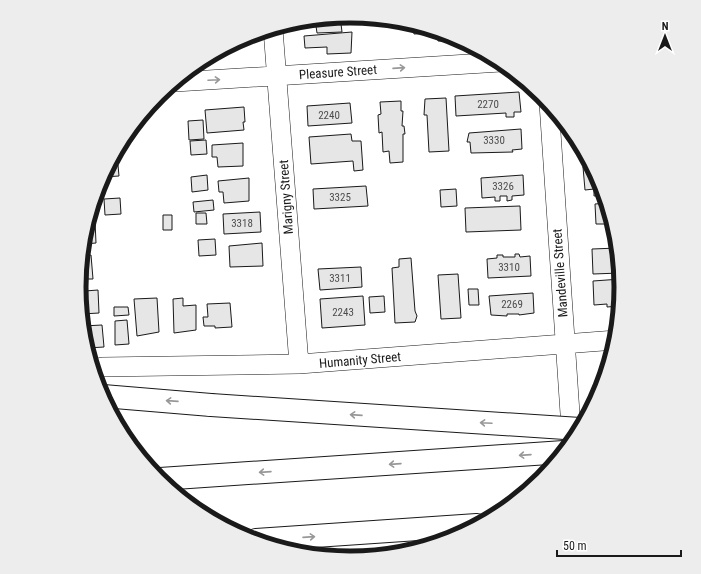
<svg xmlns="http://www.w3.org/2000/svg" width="701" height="574" viewBox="0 0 701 574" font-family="'Roboto Condensed',sans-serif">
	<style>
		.building { fill: #e6e6e6; stroke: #1a1a1a }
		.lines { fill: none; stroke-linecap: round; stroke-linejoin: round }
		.minor-casing { stroke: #1a1a1a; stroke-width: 20 }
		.highway-casing { stroke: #1a1a1a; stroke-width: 24 }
		.minor { stroke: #fff; stroke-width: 19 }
		.highway { stroke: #fff; stroke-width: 22 }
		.highway-bridge-casing { stroke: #1a1a1a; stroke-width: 24; stroke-linecap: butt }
		.highway-bridge { stroke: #fff; stroke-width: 22 }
		.oneway { stroke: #989898 }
		.labels { text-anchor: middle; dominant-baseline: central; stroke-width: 3; stroke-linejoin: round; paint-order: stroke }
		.number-label { font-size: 11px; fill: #4d4d4d }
		.street-label { font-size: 13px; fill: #1a1a1a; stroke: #fff }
		.rim { fill: none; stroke: #1a1a1a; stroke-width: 5 }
	</style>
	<rect width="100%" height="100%" fill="#fff"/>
	<path class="building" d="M351 16 361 17V21L341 24 342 32 317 33 316 26 307 27 306 20Z
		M413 24 434 31V33L414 34Z
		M437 31 454 37 455 41H438Z
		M352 32 351 53 327 54V47L305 48 304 36Z
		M247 37V45H240V42H238L239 48H227Z
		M519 92 521 112H514V117H506V113L456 116 455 96Z
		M446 98 449 151 429 152 427 115H424L425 99Z
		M401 101V111H403L402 126H404L405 134H403V162L390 163 389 151 383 152 382 132 379 133 378 115 381 114 380 102Z
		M350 103 352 123 308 126 307 106Z
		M244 107 245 122H243L244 130 207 133 205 110Z
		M203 120 204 139 189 140 188 121Z
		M521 129 522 149 512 150 513 152 471 153 470 142H467L469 133Z
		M351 134 352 141H361L363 170 354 171 353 161 311 164 309 137Z
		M206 140 207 154 191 155 190 141Z
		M243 143V166L218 167 217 157H212V145Z
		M110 165H118L119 176 103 177Z
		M592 166 601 184 605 195 594 196V189L585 190 583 167Z
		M207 175 208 190 192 192 191 177Z
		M523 175 524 195 512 196V200L507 201V196H500V201H495V197L482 198 481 178Z
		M249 178V201L224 203 223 192H219L218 181Z
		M366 186 368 206 314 209 313 189Z
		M456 189 457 206 441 207 440 190Z
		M120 198 121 214 105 215 104 199Z
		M213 200 214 210 194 212 193 202Z
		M607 203 614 226H608V224H596L595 204Z
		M520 206 521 230 466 232 465 208Z
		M260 212 261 232 224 234 223 214Z
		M196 213H206L207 224H196Z
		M163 215H172V230H163Z
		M89 221H95L96 243 84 244Z
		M215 239 216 255 199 256 198 240Z
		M262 243 263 266 230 267 229 246Z
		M618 248 620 273 593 274 592 249Z
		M515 254H519L520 257 530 256 531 276 488 278 487 259 497 258V255H503V257H515Z
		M91 255 93 279H80L83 256Z
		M411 258 415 311 417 316 415 322 395 323 392 268 399 267V259Z
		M361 267 362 287 320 290 318 269Z
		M458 274 461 318 441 319 438 275Z
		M621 279 620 306 607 307V304L594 305 593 281Z
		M80 287H85V291L98 290 99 313 82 314Z
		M468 289H478L479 305H469Z
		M533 293 534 313 519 315V314H507V316L491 315 489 296Z
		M363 296 365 325 322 328 320 299Z
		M384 296 385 312 370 313 369 297Z
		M157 298 159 332 137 336 134 299Z
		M183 298V306L196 305V330L174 333 173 299Z
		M230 303 232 327 215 328V326H204L203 317H208L207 304Z
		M114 307H128L129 315 114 316Z
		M127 320 129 344 115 345V321Z
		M102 325 104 347 87 348 83 326Z"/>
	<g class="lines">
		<g class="minor-casing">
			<path id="minor" d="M273 29 299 364
				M175 82 501 62
				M549 103 572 443
				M102 367 299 364 616 340"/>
		</g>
		<g class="highway-casing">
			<path id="highway" d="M103 396 211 405
				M160 479 564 452
				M256 540 477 525"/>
		</g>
		<use href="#minor" class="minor"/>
		<use href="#highway" class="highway"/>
		<g class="highway-bridge-casing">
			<path id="highway-bridge" d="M211 405 580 429"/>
		</g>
		<use href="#highway-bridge" class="highway-bridge"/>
	</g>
	<defs><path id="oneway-shaft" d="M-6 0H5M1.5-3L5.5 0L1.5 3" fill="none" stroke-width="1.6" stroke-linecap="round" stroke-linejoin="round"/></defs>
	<g class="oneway">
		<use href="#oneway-shaft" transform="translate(399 68) rotate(-4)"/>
		<use href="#oneway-shaft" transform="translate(214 80) rotate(-3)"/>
		<use href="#oneway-shaft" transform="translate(172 401) rotate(-176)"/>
		<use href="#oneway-shaft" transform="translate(356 415) rotate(-176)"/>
		<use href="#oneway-shaft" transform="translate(486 423) rotate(-177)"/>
		<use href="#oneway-shaft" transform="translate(525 455) rotate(176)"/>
		<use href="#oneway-shaft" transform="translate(395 464) rotate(176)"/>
		<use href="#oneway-shaft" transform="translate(265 472) rotate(176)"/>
		<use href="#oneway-shaft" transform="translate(309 537) rotate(-4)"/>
	</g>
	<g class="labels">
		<g class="number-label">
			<text x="488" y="104">2270</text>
			<text x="329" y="115">2240</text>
			<text x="494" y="140">3330</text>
			<text x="503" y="186">3326</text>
			<text x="340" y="197">3325</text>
			<text x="242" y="223">3318</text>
			<text x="509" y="267">3310</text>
			<text x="340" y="278">3311</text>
			<text x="512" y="304">2269</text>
			<text x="343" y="312">2243</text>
		</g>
		<g class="street-label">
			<text transform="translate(338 72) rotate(-4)">Pleasure Street</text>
			<text transform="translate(286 197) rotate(-94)">Marigny Street</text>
			<text transform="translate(560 273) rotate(-94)">Mandeville Street</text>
			<text transform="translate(360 360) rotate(-5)">Humanity Street</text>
		</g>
	</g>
	<path d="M0 0H701V574H0ZM86 287a264 264 0 1 1 528 0a264 264 0 1 1-528 0Z" fill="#ededed" fill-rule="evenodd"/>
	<path class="rim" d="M86 287a264 264 0 1 1 528 0a264 264 0 1 1-528 0Z"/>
	<g transform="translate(665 36)" stroke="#ffffff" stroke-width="3" paint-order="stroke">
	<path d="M0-3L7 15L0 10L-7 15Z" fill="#1a1a1a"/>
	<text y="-6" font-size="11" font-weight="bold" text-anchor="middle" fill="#1a1a1a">N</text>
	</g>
	<path d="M557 550v6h124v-6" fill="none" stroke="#1a1a1a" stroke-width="2"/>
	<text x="563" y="550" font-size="12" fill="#1a1a1a" stroke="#ffffff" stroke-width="3" paint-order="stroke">50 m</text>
</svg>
